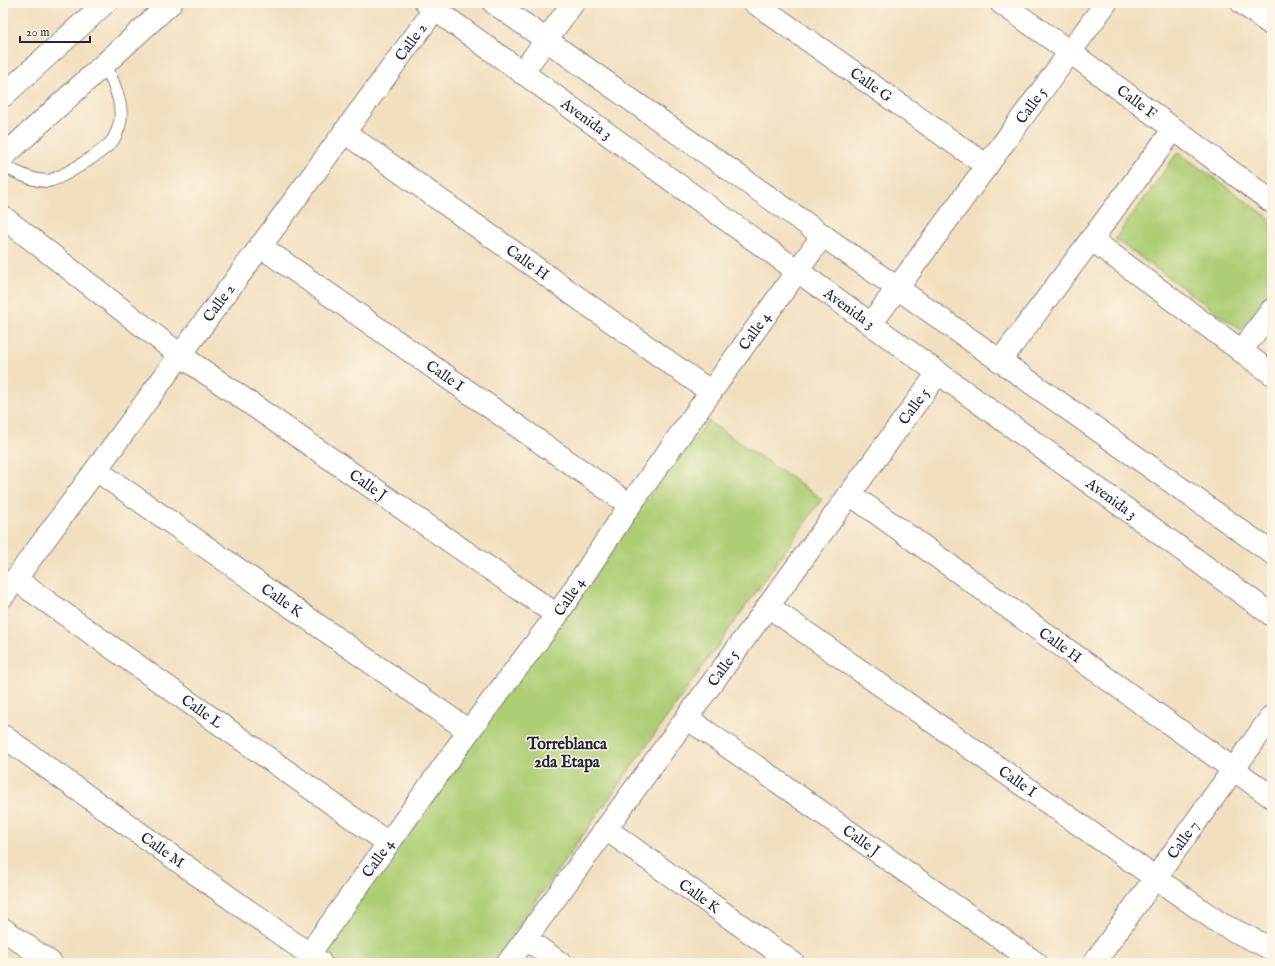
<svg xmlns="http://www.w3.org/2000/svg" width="1275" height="966" viewBox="0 0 1275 966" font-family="'IM FELL English',serif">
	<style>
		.green { fill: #aece76; stroke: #687858 }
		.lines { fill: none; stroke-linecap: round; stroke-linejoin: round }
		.lane-casing { stroke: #8a807d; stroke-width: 14 }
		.street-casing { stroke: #8a807d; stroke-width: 24 }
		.secondary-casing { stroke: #8a807d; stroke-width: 24 }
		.highway-casing { stroke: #8a807d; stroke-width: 24 }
		.lane { stroke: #fff; stroke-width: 12 }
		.street { stroke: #fff; stroke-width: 22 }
		.secondary { stroke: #fff; stroke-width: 22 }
		.highway { stroke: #fff; stroke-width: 22 }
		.labels { text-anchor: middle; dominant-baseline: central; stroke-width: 3; stroke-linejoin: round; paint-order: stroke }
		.street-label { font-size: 15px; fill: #22223b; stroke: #fcf5e5 }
		.neighbourhood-label { font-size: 16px; font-weight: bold; fill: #22223b; stroke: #fcf5e5 }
	</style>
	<rect width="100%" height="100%" fill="#fcf5e5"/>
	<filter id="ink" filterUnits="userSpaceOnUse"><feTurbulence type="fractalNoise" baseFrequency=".025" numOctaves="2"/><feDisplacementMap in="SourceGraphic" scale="8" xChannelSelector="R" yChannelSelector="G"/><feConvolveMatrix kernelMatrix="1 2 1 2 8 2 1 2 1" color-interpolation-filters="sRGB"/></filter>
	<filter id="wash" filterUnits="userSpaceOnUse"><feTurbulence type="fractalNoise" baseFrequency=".012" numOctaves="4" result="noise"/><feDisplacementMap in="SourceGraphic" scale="16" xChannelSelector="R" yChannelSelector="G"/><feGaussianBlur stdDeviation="0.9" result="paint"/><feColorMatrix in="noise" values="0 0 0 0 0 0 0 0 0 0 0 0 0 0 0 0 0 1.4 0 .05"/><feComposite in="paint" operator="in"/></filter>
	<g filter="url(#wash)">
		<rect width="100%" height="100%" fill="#f2dfbf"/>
		<path class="green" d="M1178 152 1272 220V287L1241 330 1115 239Z
			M708 421 822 499 492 963H336L323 954 557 615Z"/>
	</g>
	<g filter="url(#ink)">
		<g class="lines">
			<g class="lane-casing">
				<path id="lane" d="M3 165C16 173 30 180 46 181 57 182 106 150 113 140 116 135 119 127 120 122 124 103 112 81 105 63"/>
			</g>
			<g class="street-casing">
				<g id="street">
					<path id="s1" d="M755 3 987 166"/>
					<path id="s2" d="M1001 3 1070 52 1272 202"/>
					<path d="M1242 3 1272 25"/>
					<path d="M522 73 573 3"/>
					<path id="s3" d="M344 132 711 392"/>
					<path id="s4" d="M3 217 180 355 557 615"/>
					<path d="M1091 239 1272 374"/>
					<path id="s5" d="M260 246 630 505"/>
					<path id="s6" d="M871 324 1106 3"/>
					<path d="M1241 351 1272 310"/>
					<path d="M1000 361 1174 129"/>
					<path id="s7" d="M96 470 469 731"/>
					<path id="s8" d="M850 494 1272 797"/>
					<path id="s9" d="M15 579 388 843"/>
					<path id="s10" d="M3 596 435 9"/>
					<path id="s11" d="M768 606 1221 924 1272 949"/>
					<path id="s12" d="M687 718 1036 963"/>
					<path id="s13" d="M3 736 320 962"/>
					<path id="s14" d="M606 829 793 963"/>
					<path d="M3 929 51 963"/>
					<path d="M526 939 560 963"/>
					<path id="s15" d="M309 954 469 731 557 615 630 505 823 235"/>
					<path id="s16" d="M508 963 938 373"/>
					<path id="s17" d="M1094 963 1272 716"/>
				</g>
			</g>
			<g class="secondary-casing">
				<g id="secondary">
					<path id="s18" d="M426 3 871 324 1272 615"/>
					<path d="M494 3 1272 553"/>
				</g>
			</g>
			<g class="highway-casing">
				<path id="highway" d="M3 96 105 3
					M3 157 171 3"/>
			</g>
			<use href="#lane" class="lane"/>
			<use href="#street" class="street"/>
			<use href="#secondary" class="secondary"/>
			<use href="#highway" class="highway"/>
		</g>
	</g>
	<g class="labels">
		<g class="street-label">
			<text stroke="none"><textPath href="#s10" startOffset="688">Calle 2</textPath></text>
			<text stroke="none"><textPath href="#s1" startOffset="142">Calle G</textPath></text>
			<text stroke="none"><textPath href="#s2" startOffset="168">Calle F</textPath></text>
			<text stroke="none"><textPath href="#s6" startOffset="271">Calle 5</textPath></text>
			<text stroke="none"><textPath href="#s18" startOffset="198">Avenida 3</textPath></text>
			<text stroke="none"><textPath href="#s3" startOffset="225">Calle H</textPath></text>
			<text stroke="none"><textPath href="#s10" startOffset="364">Calle 2</textPath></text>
			<text stroke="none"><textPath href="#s18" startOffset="522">Avenida 3</textPath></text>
			<text stroke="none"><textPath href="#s15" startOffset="766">Calle 4</textPath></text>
			<text stroke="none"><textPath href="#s5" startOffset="226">Calle I</textPath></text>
			<text stroke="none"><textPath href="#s16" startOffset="689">Calle 5</textPath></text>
			<text stroke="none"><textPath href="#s4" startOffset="453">Calle J</textPath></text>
			<text stroke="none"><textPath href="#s18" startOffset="846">Avenida 3</textPath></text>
			<text stroke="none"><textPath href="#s15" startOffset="442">Calle 4</textPath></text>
			<text stroke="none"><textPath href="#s7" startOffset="227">Calle K</textPath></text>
			<text stroke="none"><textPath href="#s8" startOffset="259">Calle H</textPath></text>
			<text stroke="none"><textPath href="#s16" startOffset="365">Calle 5</textPath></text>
			<text stroke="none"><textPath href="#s9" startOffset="229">Calle L</textPath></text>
			<text stroke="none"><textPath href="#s11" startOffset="305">Calle I</textPath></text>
			<text stroke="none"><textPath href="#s17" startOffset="152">Calle 7</textPath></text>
			<text stroke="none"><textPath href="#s12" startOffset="213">Calle J</textPath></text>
			<text stroke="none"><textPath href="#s13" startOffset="196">Calle M</textPath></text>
			<text stroke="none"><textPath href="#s15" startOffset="118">Calle 4</textPath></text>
			<text stroke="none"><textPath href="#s14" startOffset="115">Calle K</textPath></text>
		</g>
		<g class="neighbourhood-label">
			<text x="567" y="745">Torreblanca<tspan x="567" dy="18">2da Etapa</tspan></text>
		</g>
	</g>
	<rect width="1275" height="966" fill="none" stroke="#fcf5e5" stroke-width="16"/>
	<path d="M20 36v6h70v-6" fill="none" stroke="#22223b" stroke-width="2"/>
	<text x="26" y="36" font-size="12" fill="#22223b" stroke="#fcf5e5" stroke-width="3" paint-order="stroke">20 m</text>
</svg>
